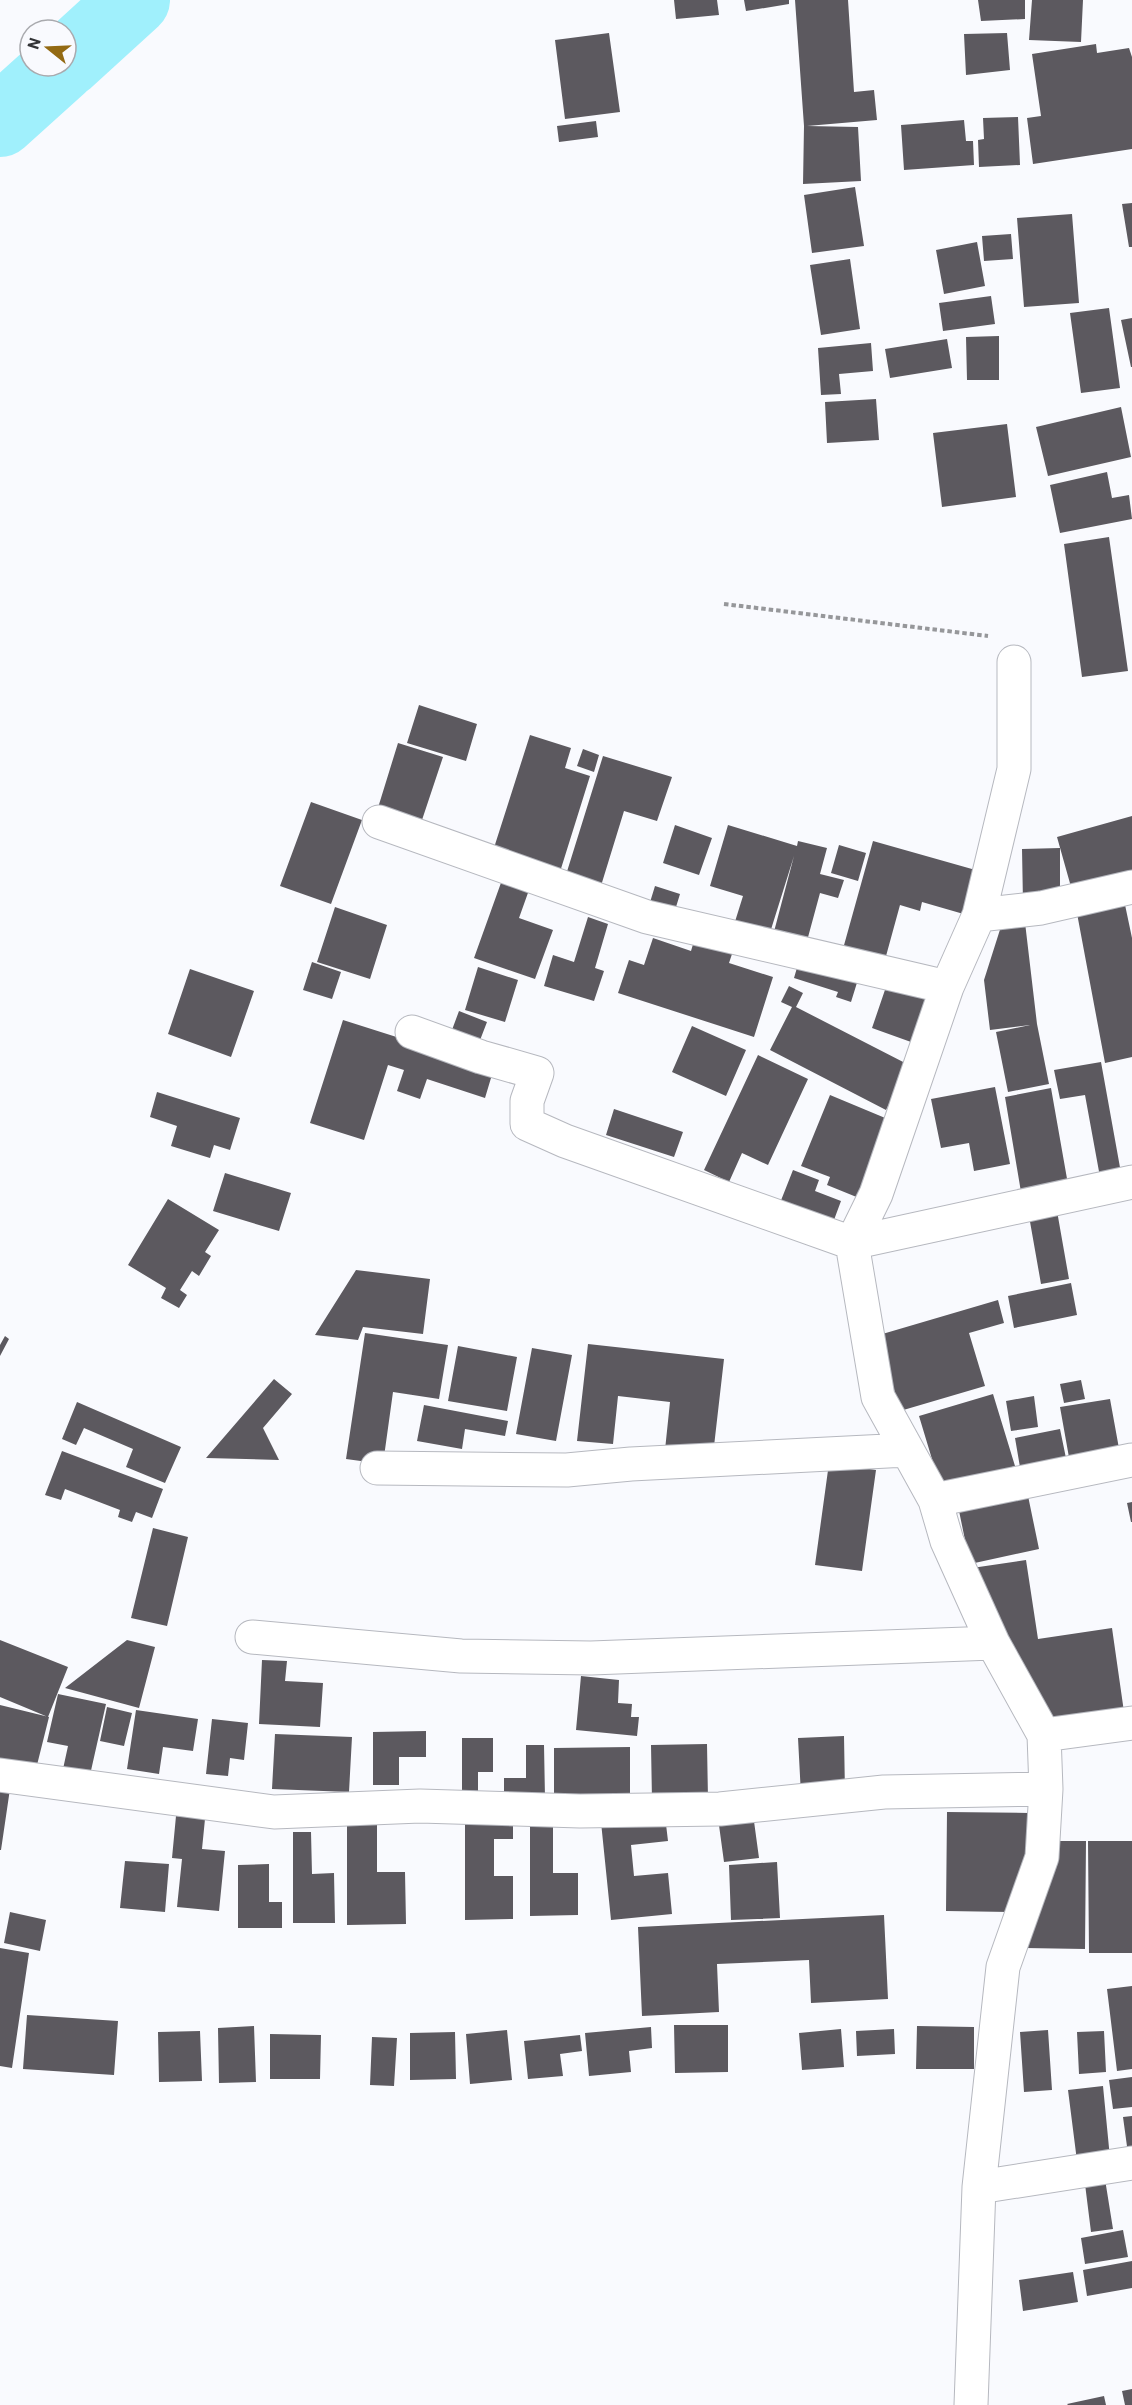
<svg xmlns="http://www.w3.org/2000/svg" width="1132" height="2405" viewBox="0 0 1132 2405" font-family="Barlow,sans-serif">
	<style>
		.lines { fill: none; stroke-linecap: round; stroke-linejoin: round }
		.river { stroke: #a0f0fc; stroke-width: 72 }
		.building { fill: #5c595f }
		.street-casing { stroke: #b6b8bf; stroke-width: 35 }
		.path { stroke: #96979a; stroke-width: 4; stroke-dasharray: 4.5 3; stroke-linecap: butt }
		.street { stroke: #fff; stroke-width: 33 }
	</style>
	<rect width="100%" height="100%" fill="#f9fafe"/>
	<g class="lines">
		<path class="river" d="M66 62 134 0
			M0 121 61 66"/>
	</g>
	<path class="building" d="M674 0H717L719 15 676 19Z
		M744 0H789V4L746 11Z
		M795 0H848L854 92 874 90 877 120 807 126 858 127 861 181 803 184 804 126Z
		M978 0H1025V19L981 21Z
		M1032 0H1083L1081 42 1029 40Z
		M609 33 620 112 565 119 555 40Z
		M1007 33 1010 70 966 75 964 34Z
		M1096 44 1097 53 1129 48 1132 57V149L1033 164 1027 118 1041 116 1032 54Z
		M1018 117 1020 165 979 167 978 140 984 139 983 118Z
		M964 120 966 141H973L974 165 904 170 901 125Z
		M596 121 598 137 559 142 557 126Z
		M855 187 864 246 812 253 804 195Z
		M1132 203V247H1129L1122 204Z
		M1072 214 1079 303 1024 307 1017 218Z
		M1011 234 1013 259 984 261 982 236Z
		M977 242 985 286 944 294 936 250Z
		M850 259 860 329 821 335 810 265Z
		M991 296 995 324 943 331 939 303Z
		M1109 308 1120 388 1081 393 1070 313Z
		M1132 318V367H1131L1121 320Z
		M999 336V380H967L966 337Z
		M947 339 952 368 890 378 885 349Z
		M871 343 873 371 839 374 841 394 821 395 818 348Z
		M876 399 879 440 827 443 825 402Z
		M1121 407 1131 457 1048 476 1036 427Z
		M1007 424 1016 497 942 507 933 433Z
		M1107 472 1112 498 1129 495 1132 519 1060 533 1050 485Z
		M1109 537 1128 671 1082 677 1064 544Z
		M419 705 477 724 466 761 407 743Z
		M530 735 571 748 565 768 590 776 559 875 492 854Z
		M398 743 443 757 420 826 377 811Z
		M583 749 599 755 594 772 577 766Z
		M603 756 672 777 657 821 624 811 600 889 565 878Z
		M311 802 362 820 331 904 280 886Z
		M1132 816V877L1073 894 1057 837Z
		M675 825 712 838 699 875 663 863Z
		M728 825 797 846 798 841 827 848 820 874 844 880 838 898 820 893 804 952 771 943 794 856 768 939 733 928 743 896 710 886Z
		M873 841 979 871 967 915 922 902 920 911 900 905 883 967 841 956Z
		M839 845 866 853 858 881 831 873Z
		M1060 848V903H1023L1022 849Z
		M502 880 529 890 519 918 553 930 535 979 474 958Z
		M655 886 680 894 672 920 647 912Z
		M1124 900 1132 938V1057L1105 1063 1076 908Z
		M335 907 387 925 370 979 317 962Z
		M1024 914 1037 1024 1049 1084 1008 1092 996 1032 1030 1025 990 1030 984 980 1004 917Z
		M588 917 608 924 595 968 604 971 594 1001 544 986 553 955 574 962Z
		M653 938 691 951 694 941 732 954 729 963 773 977 754 1037 618 993 629 960 644 965Z
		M801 954 860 973 851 1002 836 997 838 992 794 978Z
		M312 962 341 972 332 999 303 990Z
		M478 967 518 980 505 1022 465 1010Z
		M190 969 254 991 231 1057 168 1034Z
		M887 984 941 1002 911 1042 872 1028Z
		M789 986 803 993 796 1007 909 1065 886 1110 770 1050 792 1007 781 1002Z
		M459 1011 487 1022 477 1048 449 1038Z
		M343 1020 494 1068 485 1098 427 1079 420 1099 397 1091 404 1070 388 1065 364 1140 310 1123Z
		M692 1026 746 1050 726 1096 672 1072Z
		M758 1055 808 1079 768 1165 742 1153 729 1182 704 1170Z
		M1101 1062 1121 1173 1100 1177 1085 1095 1060 1099 1054 1070Z
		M995 1087 1010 1164 974 1171 969 1143 941 1148 931 1099Z
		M1051 1088 1069 1190 1022 1198 1005 1097Z
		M157 1092 240 1118 230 1150 214 1145 210 1158 171 1146 177 1126 150 1117Z
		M830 1095 890 1120 859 1198 827 1185 830 1177 801 1166Z
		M614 1109 683 1132 674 1157 606 1135Z
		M793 1170 819 1180 815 1191 841 1201 831 1228 778 1208Z
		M225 1173 291 1193 279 1231 213 1211Z
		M168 1199 219 1230 205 1252 211 1256 199 1276 192 1271 180 1290 187 1295 179 1308 161 1298 166 1288 128 1265Z
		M1057 1211 1069 1279 1041 1284 1029 1216Z
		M356 1270 430 1279 423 1334 363 1327 358 1340 315 1335Z
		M1071 1283 1077 1315 1014 1328 1008 1296Z
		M998 1300 1004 1323 969 1333 985 1386 900 1411 879 1335Z
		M365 1333 448 1345 439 1399 393 1392 383 1464 346 1459Z
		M5 1336 9 1339 0 1356V1345Z
		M588 1344 724 1359 713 1455 665 1450 670 1402 618 1396 613 1444 577 1441Z
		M458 1346 517 1357 507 1411 448 1401Z
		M532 1348 572 1355 556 1441 516 1434Z
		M274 1379 292 1394 263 1428 279 1460 206 1458Z
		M1081 1380 1085 1399 1064 1403 1060 1384Z
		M993 1394 1015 1466 941 1489 919 1416Z
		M1034 1396 1038 1427 1011 1431 1006 1401Z
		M1110 1399 1120 1454 1070 1463 1060 1407Z
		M77 1402 181 1447 165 1483 126 1467 133 1449 84 1428 76 1445 62 1439Z
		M424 1405 508 1421 505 1436 465 1429 462 1449 417 1441Z
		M1060 1429 1067 1463 1021 1473 1015 1438Z
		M62 1451 163 1489 152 1518 136 1512 132 1522 118 1517 120 1510 65 1489 61 1500 45 1495Z
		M829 1463 876 1470 862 1571 815 1565Z
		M1027 1491 1039 1549 970 1564 958 1506Z
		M1132 1502V1522H1131L1127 1503Z
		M153 1528 188 1537 167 1626 131 1618Z
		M1026 1560 1038 1639 1112 1628 1124 1712 1053 1723 972 1568Z
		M0 1640 68 1667 48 1717 0 1697Z
		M127 1640 155 1647 139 1708 65 1688Z
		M262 1660 287 1661 285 1681 323 1683 320 1727 259 1724Z
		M581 1676 619 1680 618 1703 632 1704 631 1717H639L637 1736 576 1730Z
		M58 1694 106 1704 90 1775 63 1769 68 1746 47 1742Z
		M0 1705 49 1717 34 1777 0 1769Z
		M107 1707 132 1713 124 1746 100 1741Z
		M136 1710 198 1719 193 1751 163 1747 159 1774 127 1769Z
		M212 1719 248 1723 244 1760 230 1758 228 1776 206 1774Z
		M426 1731V1757H399V1785H373V1732Z
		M275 1734 352 1737 349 1792 272 1789Z
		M844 1736 845 1793 801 1795 798 1738Z
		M462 1738H493V1772H478V1798L462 1799Z
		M707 1744 708 1799 652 1800 651 1745Z
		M526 1745H544L545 1798H504V1778H526Z
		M630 1747V1798L554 1799V1748Z
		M0 1780 11 1782 1 1850H0Z
		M465 1810H513V1839H494V1876H513V1919L465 1920Z
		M947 1812 1029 1813V1870L1010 1912 946 1911Z
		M753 1814 759 1858 724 1862 718 1818Z
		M176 1816 205 1819 202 1849 225 1851 219 1911 177 1907 182 1859 172 1858Z
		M665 1816 668 1841 631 1845 634 1876 668 1873 672 1914 611 1920 601 1822Z
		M530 1817H553V1873H578V1915L530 1916Z
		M347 1820H377V1872H405L406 1924 347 1925Z
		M293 1832H311L312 1874 334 1873 335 1923H293Z
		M1055 1841H1086L1085 1949 1025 1948Z
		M1088 1841H1132V1953H1089Z
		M125 1861 169 1864 165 1912 120 1908Z
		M777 1862 780 1918 731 1920 729 1865Z
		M269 1864V1902H282V1928H238V1865Z
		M10 1912 46 1920 40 1951 4 1943Z
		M884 1915 888 1999 811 2003 809 1960 717 1964 719 2012 642 2016 638 1927Z
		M0 1948 29 1953 12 2068 0 2066Z
		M1132 1986V2069L1117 2071 1107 1989Z
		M27 2015 118 2021 114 2075 23 2069Z
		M674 2025H728V2072L675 2073Z
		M254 2026 256 2082 219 2083 218 2028Z
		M917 2026 974 2027V2069H916Z
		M651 2027 652 2048 629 2051 631 2072 589 2076 585 2033Z
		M841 2029 844 2067 802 2070 799 2033Z
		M894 2029 895 2054 857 2056 856 2031Z
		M507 2030 512 2080 470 2084 466 2034Z
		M1048 2030 1052 2090 1024 2092 1020 2032Z
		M200 2031 202 2081 159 2082 158 2032Z
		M1104 2031 1106 2072 1079 2074 1077 2032Z
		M455 2032 456 2079 410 2080V2033Z
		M270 2034 321 2035 320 2079H270Z
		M580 2035 582 2051 560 2054 563 2076 528 2079 524 2041Z
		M372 2037 397 2038 394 2086 370 2085Z
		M1132 2077V2107L1113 2109 1109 2080Z
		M1103 2086 1110 2158 1077 2161 1068 2090Z
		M1132 2116V2161H1129L1123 2117Z
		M1104 2173 1113 2229 1091 2232 1084 2176Z
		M1123 2230 1128 2257 1085 2264 1081 2238Z
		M1132 2261V2288L1087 2296 1083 2270Z
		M1073 2272 1078 2302 1023 2311 1019 2280Z
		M1132 2389V2405H1125L1122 2391Z
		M1104 2396 1106 2405H1068L1067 2404Z"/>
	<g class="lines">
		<g class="street-casing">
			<path id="street" d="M379 822 647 917 947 987
				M979 915 1041 908 1132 887
				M412 1032 481 1057 537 1073 527 1101V1124L565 1141 852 1243 1132 1182
				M377 1468 567 1470 631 1464 907 1450
				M935 1500 1132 1460
				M252 1637 461 1656 591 1658 993 1643
				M1044 1735 1132 1723
				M0 1775 274 1812 420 1806 580 1811 720 1809 884 1792 1046 1789
				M979 2187 1132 2163
				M971 2405 979 2187 1003 1967 1042 1857 1046 1789 1044 1735 993 1643 947 1541 935 1500 878 1397 852 1243 876 1194 947 987 979 915 1014 769V662"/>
		</g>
		<path class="path" d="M724 604 988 636"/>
		<use href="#street" class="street"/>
	</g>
	<g transform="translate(48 48) rotate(288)"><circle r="28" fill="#f9fafe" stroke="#a9aaae" stroke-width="1.5"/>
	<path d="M0-4.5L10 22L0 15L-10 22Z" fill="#936a13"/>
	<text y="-9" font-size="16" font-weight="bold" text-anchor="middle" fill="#323336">N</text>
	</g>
</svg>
